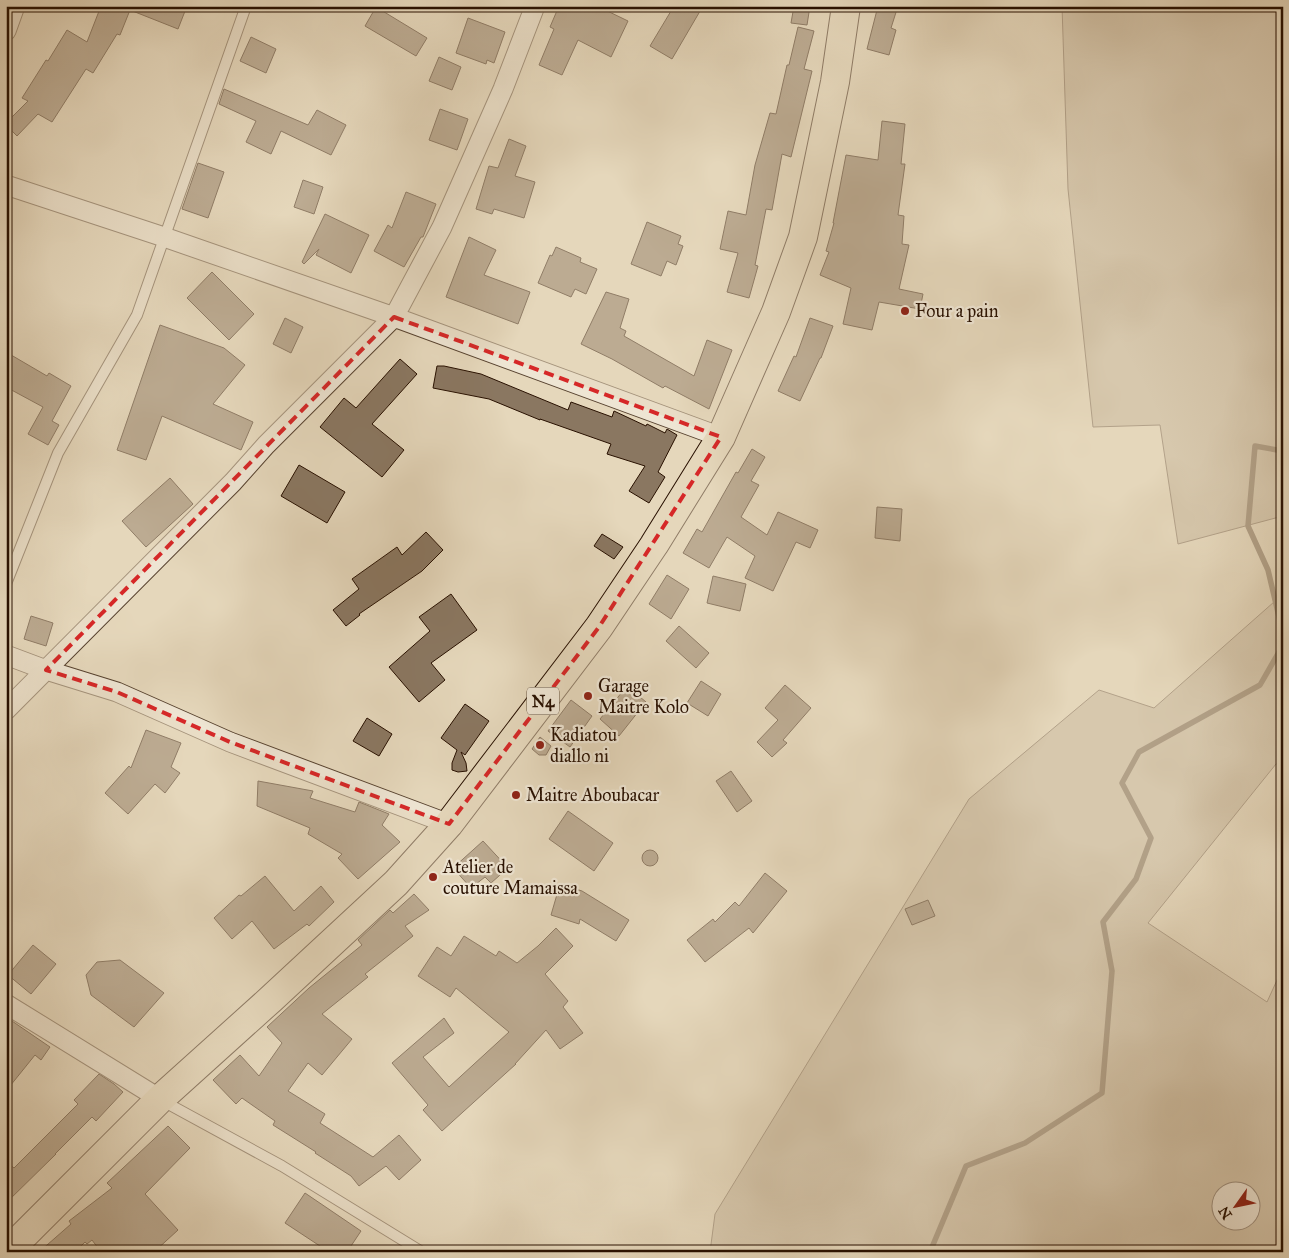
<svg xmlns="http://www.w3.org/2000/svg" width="1289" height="1258" viewBox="0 0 1289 1258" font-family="'IM FELL Great Primer',serif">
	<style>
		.green { fill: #c5b59b; stroke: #76624e; fill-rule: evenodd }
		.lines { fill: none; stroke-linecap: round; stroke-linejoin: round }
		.stream { stroke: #735f4a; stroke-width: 5.5 }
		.building { fill: #8a7761; stroke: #281000 }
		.service-casing { stroke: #57422f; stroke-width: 12 }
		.minor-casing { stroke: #57422f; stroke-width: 21 }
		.trunk-casing { stroke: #281000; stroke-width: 30 }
		.service { stroke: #eee5d3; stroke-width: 10 }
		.minor { stroke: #eee5d3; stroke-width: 19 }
		.trunk { stroke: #e5d7bb; stroke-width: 28 }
		.marked { fill: none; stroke: #d62828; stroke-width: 4; stroke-dasharray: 10 6; stroke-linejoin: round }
		.poi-dot { fill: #8f2418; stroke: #eee5d3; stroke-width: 2 }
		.labels { text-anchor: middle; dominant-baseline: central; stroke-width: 4.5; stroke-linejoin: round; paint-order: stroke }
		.shield { fill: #eee5d3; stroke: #63503f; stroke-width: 1 }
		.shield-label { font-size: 16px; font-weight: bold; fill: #281000 }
		.poi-label { font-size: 18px; fill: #281000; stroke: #eee5d3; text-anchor: start }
	</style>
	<rect width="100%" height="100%" fill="#e5d7bb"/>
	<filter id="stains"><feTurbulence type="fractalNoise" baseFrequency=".004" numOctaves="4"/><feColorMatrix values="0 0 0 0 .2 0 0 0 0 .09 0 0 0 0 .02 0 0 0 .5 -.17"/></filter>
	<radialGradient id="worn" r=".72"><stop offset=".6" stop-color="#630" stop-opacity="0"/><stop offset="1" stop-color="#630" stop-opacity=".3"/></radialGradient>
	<path class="green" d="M1062 6H1283V516L1178 544 1160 425 1093 427 1068 189Z
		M1283 594V763L1276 764 1148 923 1267 1002 1283 967V1252H710L715 1214 969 799 1099 690 1154 708ZM1222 1190H1252V1220H1222Z"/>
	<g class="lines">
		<path class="stream" d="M1283 451 1255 446 1248 526 1268 570 1283 634
			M930 1252 966 1166 1025 1143 1102 1093 1112 971 1103 922 1136 879 1151 838 1122 783 1139 752 1260 685 1283 645"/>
	</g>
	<path class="building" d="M101 6H187L178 29 130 10 120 35 117 34 93 73 86 69 52 122 38 114 17 136 6 125V123L28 101 22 98 46 60 48 61 67 30 87 42Z
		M559 6H597L628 21 611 57 578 40 562 75 539 65 554 29 550 27Z
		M674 6H703L672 59 650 46Z
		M794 6H810L807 25 791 23Z
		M878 6H898L891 28 896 30 889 55 867 49Z
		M376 7 427 38 416 56 365 26Z
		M468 18 505 32 494 63 487 60 486 64 456 53Z
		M798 27 814 31 804 69 812 71 791 157 782 154 772 210 766 209 755 265 758 266 749 298 727 292 738 253 720 249 728 211 746 215 755 165 770 113 776 114 787 65H789Z
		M251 37 276 49 266 73 240 61Z
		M439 57 461 67 452 90 429 81Z
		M224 89 308 125 317 110 346 125 331 155 281 131 271 154 246 142 256 121 219 104Z
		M440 109 468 119 457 150 429 140Z
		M882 121 905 124 901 164H905L898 215 904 216 902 244 909 245 899 289 923 294 920 309 879 302 872 330 843 324 851 288 820 275 829 252 826 251 834 223H833L846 155 878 160Z
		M509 139 526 146 515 176 535 182 524 218 494 209 492 214 476 209 489 166 498 168Z
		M198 163 224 172 208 218 182 209Z
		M303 180 323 187 314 214 294 207Z
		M406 192 436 204 423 237H421L404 267 374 251 388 225 392 228Z
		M325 214 369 235 351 273 316 255 319 249 304 264 302 262Z
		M647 222 681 236 678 244 683 246 676 265 667 261 661 276 631 264Z
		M469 237 496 250 484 275 530 292 518 324 446 297Z
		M556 247 581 258 580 262 597 269 586 294 575 289 571 297 538 283 550 255 552 256Z
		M212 272 254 314 229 340 187 298Z
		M606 292 629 299 620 328 626 331 624 336 694 376 707 340 732 350 709 409 665 386 663 388 612 359 581 344Z
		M285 318 303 327 291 353 273 344Z
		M810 318 833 326 821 358H820L800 401 778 391 794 356 796 357Z
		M160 325 224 348 245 365 213 404 253 422 241 450 162 416 146 460 117 450Z
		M6 352 47 376 49 373 71 386 52 421 59 425 48 445 28 434 43 407 6 387Z
		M400 359 417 374 372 424 404 450 382 477 320 427 344 398 356 408Z
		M437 366H444L481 374 568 410 571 402 612 417 614 411 646 426 647 424 665 433 667 429 677 435 658 472 665 477 649 503 629 491 645 466 607 454 611 444 540 419V420L489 399 433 388Z
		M752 449 765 457 751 481 759 485 741 517 767 535 778 512 818 530 810 548 796 542 773 591 745 578 755 556 727 537 709 568 683 553 697 529 702 532 736 472 738 473Z
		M299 465 345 492 327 523 281 496Z
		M170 478 193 504 146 547 122 521Z
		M877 507 902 509 900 541 875 538Z
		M426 532 443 550 422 571 359 614 360 615 346 626 333 610 359 589 352 579 397 547 402 555Z
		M602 534 623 547 614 559 594 546Z
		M667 575 689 589 671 619 649 604Z
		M713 576 746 584 740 611 707 603Z
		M451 594 477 630 431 663 445 680 419 702 389 667 430 631 419 617Z
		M31 616 53 623 46 646 24 639Z
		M679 626 709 653 696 668 666 641Z
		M701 681 721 694 708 716 687 703Z
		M785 685 811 708 783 740 787 743 772 757 757 742 778 720 765 708Z
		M627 686 646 702 619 736 600 719Z
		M571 700 592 716 570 747 548 731Z
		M465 704 489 721 465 755 461 752 466 763 467 771 458 772 452 770V763L457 750 441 738Z
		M367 718 392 734 379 756 353 741Z
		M146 730 181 743 171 767 180 773 165 793 155 784 128 814 105 793 129 766 131 768Z
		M540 737 551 746 546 755H539L532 749Z
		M731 771 752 801 737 812 716 781Z
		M258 781 313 791 310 798 355 812 359 802 389 814 382 825 400 842 358 879 338 858 342 854 308 834 310 828 257 806Z
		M568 811 613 843 594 871 549 839Z
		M483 841 508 868 491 883 485 877 471 888 453 868Z
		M642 858a8 8 0 1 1 16 0a8 8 0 1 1-16 0Z
		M765 873 787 891 753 933 749 928 705 962 687 940 713 919 715 922 735 902 739 906Z
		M265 876 294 911 321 886 334 902 309 926 307 924 274 949 252 921 232 939 214 918 239 895 241 896Z
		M560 884 582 891 629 920 616 941 580 919 579 924 551 915Z
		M414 894 429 910 405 926 413 936 365 974 368 977 322 1014 352 1039 322 1075 308 1063 288 1091 325 1114 320 1123 373 1157 399 1135 421 1160 399 1180 386 1166 359 1186 351 1176 315 1153 316 1152 273 1125 275 1121 242 1098 236 1104 213 1080 240 1055 259 1076 282 1043 267 1027 309 988 362 945 358 940 390 910 393 913Z
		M928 900 935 916 912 925 905 909Z
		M556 928 573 946 545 974 568 1001 563 1007 583 1033 560 1049 546 1030 515 1064H516L442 1131 423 1110 428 1105 392 1063 444 1018 454 1033 423 1057 449 1087 509 1032 456 988 450 997 418 976 437 947 451 956 464 936 496 956 499 951 517 963 538 946Z
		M33 945 56 964 31 994 8 975Z
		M120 960 164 993 134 1027 91 995 86 975 97 962Z
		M12 1021 50 1047 41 1060 35 1055 6 1091V1029Z
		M99 1074 114 1084 123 1092 96 1121 92 1117 55 1154H56L6 1203V1161L14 1168 78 1104 74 1100Z
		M168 1126 190 1148 145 1194 178 1230 154 1252H101L92 1240 87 1244 85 1242 75 1252H39L71 1224 69 1221 112 1188 107 1183Z
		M305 1193 361 1231 347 1252H329L285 1223Z"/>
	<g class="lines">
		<g class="service-casing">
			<path id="service" d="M6 584 58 453 137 315 246 6
				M161 1100 282 1166 422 1252"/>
		</g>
		<g class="minor-casing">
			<path id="minor" d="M6 31 15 6
				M6 185 164 237 394 317 721 437
				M6 655 46 670 117 692 230 742 449 824
				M6 710 233 482 266 445 394 317 442 227 503 89 535 6
				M6 1004 160 1099"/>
		</g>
		<g class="trunk-casing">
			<path id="trunk" d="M7 1252 160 1099 271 999 396 883 449 824 599 627 654 545 721 437 776 312 803 237 835 82 846 6"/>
		</g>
		<use href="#service" class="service"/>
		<use href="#minor" class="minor"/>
		<use href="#trunk" class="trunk"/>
	</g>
	<path d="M0 0H1289V1258H0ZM394 317 721 437 599 627 449 824 230 742 117 692 46 670Z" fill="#e5d7bb" fill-opacity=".55" fill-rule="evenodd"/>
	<path class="marked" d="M394 317 721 437 599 627 449 824 230 742 117 692 46 670Z"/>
	<g class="poi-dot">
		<circle cx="905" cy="311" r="5"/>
		<circle cx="588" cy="696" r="5"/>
		<circle cx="540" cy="745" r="5"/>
		<circle cx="516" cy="795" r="5"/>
		<circle cx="433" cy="877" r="5"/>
	</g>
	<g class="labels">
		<rect class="shield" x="527" y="687.5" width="32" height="27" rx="4"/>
		<g class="shield-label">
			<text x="543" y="701">N4</text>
		</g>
		<g class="poi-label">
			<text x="915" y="311">Four a pain</text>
			<text x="598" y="686">Garage<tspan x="598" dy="21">Maitre Kolo</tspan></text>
			<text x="550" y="735">Kadiatou<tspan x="550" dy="21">diallo ni</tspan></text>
			<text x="526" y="795">Maitre Aboubacar</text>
			<text x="443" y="867">Atelier de<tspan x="443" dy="21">couture Mamaissa</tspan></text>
		</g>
	</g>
	<rect width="1289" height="1258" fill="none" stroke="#e5d7bb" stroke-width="25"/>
	<rect x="8" y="8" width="1274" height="1243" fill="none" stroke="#281000" stroke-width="2.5"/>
	<rect x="12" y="12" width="1264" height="1233" fill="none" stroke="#281000"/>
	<g transform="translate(1236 1206) rotate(237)"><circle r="24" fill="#eee5d3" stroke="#9f907f"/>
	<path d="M0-4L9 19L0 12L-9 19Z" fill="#8f2418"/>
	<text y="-8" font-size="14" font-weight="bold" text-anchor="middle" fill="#281000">N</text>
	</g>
	<rect width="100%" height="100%" filter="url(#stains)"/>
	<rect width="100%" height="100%" fill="url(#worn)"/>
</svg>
